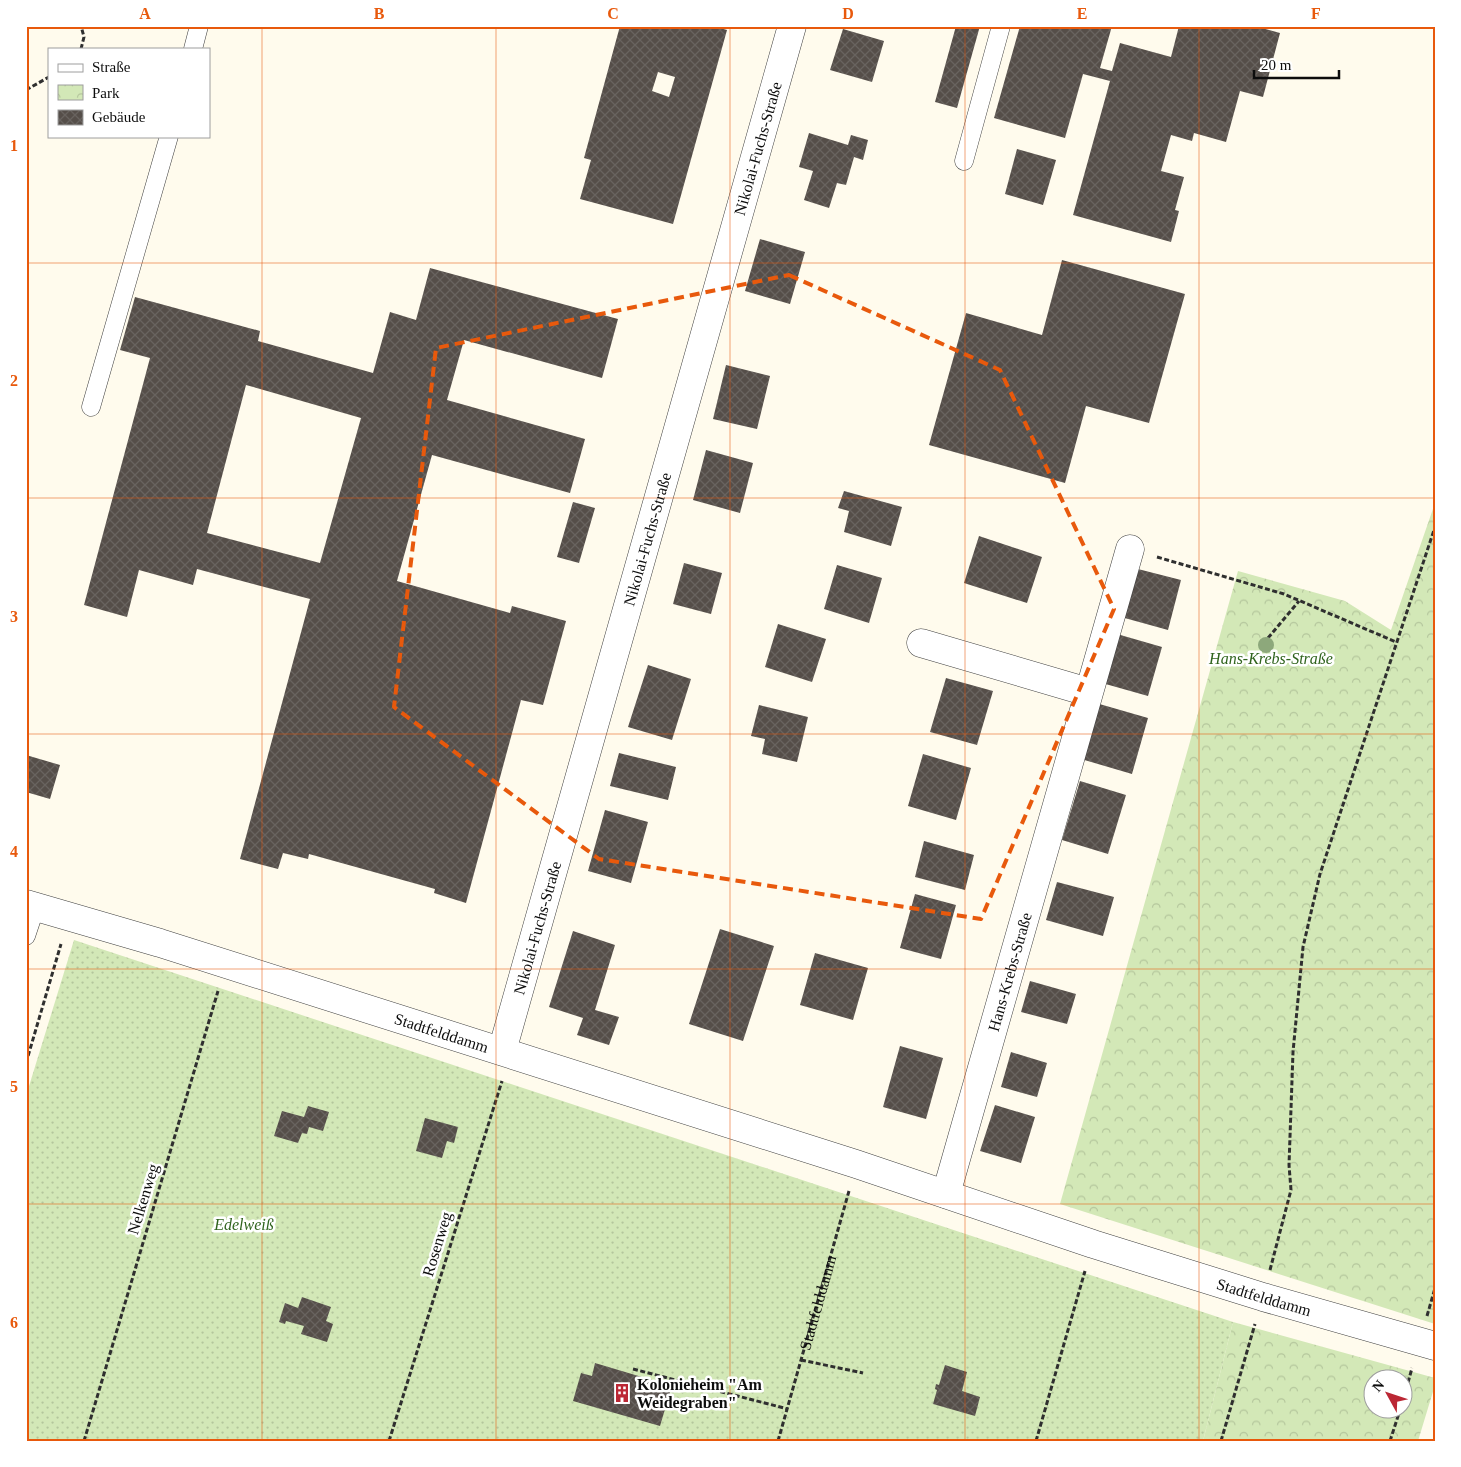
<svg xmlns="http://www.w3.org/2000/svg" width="1461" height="1467" viewBox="0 0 1461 1467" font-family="'Times New Roman',serif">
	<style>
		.park { fill: url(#park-crowns); fill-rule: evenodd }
		.garden { fill: url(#garden-dots) }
		.building { fill: url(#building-cross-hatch); fill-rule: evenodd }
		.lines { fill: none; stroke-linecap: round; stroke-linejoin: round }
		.service-casing { stroke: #404040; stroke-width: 19 }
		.minor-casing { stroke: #404040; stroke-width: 29 }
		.path { stroke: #2f2f2f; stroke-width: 3; stroke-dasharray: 5 2.5; stroke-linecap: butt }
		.service { stroke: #fff; stroke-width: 18 }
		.minor { stroke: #fff; stroke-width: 28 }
		.tree { fill: #8da87b }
		.marked { fill: none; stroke: #e8590c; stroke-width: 4; stroke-dasharray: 10 6; stroke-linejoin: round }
		.grid { fill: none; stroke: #e8590c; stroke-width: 1; stroke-opacity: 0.55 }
		.labels { text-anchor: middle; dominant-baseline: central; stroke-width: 5; stroke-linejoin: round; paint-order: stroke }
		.street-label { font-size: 16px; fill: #0d0d0d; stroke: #fff }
		.park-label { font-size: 16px; font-style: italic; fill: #30641e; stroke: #fff }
		.poi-label { font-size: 16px; font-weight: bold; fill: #0d0d0d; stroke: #fff; text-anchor: start }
		.neatline { fill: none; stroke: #e8590c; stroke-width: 2 }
		.grid-label { font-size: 16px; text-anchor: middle; font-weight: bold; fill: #e8590c }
	</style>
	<defs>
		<pattern id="park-crowns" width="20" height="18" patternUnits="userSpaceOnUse" patternTransform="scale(1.25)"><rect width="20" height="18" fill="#d3e8b7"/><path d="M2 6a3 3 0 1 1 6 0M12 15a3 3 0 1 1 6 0" fill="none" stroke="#b4c69c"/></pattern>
		<pattern id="garden-dots" width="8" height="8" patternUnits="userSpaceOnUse" patternTransform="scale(1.25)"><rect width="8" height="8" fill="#d3e8b7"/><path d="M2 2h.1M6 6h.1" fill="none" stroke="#b4c69c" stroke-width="1.8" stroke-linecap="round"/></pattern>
		<pattern id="building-cross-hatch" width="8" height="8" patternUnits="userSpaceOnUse" patternTransform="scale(1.25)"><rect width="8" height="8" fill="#554e49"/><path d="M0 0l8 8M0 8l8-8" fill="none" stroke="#68635f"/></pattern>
	</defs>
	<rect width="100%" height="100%" fill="#fffbed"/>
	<path class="park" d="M1435 503V1324L1060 1204 1238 571 1345 601 1391 630Z
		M1233 1322 1435 1378V1385L1418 1441H1203ZM1374 1380H1404V1410H1374Z"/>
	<path class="garden" d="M74 940 1233 1322 1203 1441H26V1096Z"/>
	<path class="building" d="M620 26H713L727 30 673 224 580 199 591 160 584 158ZM658 72 675 77 669 97 652 91Z
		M956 26H980L957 108 935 102Z
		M1020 26H1112L1100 68 1112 71 1120 43 1171 57 1179 26H1254L1280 33 1263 97 1240 91 1226 142 1194 133 1192 141 1171 135 1161 171 1184 177 1175 210 1179 211 1171 242 1073 215 1110 81 1083 74 1065 138 994 118Z
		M843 29 884 41 872 82 830 70Z
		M809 133 848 145 851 135 868 140 863 160 854 157 846 185 837 183 829 208 804 200 813 171 799 167Z
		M1017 149 1056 160 1043 205 1005 194Z
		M760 239 805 252 790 304 745 291Z
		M1062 260 1185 294 1149 423 1086 406 1065 483 929 445 966 313 1042 335Z
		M430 268 618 319 602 378 464 340 447 400 585 439 570 493 432 455 397 581 510 613 512 606 566 621 543 705 521 700 466 903 434 893 435 889 309 854 308 859 283 853 278 869 240 859 310 599 197 569 193 585 139 570 127 617 84 605 150 358 120 350 135 297 260 331 258 341 373 373 390 312 416 320ZM246 385 361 418 320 563 207 533Z
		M726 365 770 376 757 429 713 419Z
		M706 450 753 463 740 513 693 500Z
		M844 491 902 507 891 546 844 532 849 511 838 508Z
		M573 502 595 508 579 563 557 557Z
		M979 536 1042 557 1027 603 964 583Z
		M684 563 722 573 711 614 673 604Z
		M837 565 882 578 869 623 824 609Z
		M1134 568 1181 580 1168 630 1121 617Z
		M778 624 826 639 812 682 765 667Z
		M1117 634 1162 647 1148 696 1102 683Z
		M648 665 691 679 672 740 628 727Z
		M946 678 993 691 977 745 930 732Z
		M1096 703 1148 718 1132 774 1081 759Z
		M759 705 808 717 797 762 762 754 765 739 751 736Z
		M619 753 676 767 668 800 610 786Z
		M923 754 971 768 956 820 908 806Z
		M26 755 60 765 50 799 26 792Z
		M1080 781 1126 795 1108 854 1062 840Z
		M605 810 648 822 631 883 588 871Z
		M924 841 974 855 965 890 915 877Z
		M1057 882 1114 897 1103 936 1046 920Z
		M915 894 956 905 941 959 900 948Z
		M720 929 774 946 743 1041 689 1024Z
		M573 931 615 945 595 1010 619 1017 609 1045 577 1035 583 1018 549 1007Z
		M815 953 868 968 853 1020 800 1005Z
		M1030 981 1076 994 1067 1024 1021 1012Z
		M900 1046 943 1058 926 1119 883 1107Z
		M1011 1052 1047 1063 1037 1097 1001 1087Z
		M995 1105 1035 1117 1021 1163 980 1151Z
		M308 1106 329 1112 323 1131 309 1127 307 1134 302 1133 298 1143 274 1136 282 1111 304 1117Z
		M425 1118 458 1127 454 1143 447 1141 442 1158 416 1151Z
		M302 1297 331 1307 326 1321 333 1324 327 1342 301 1334 304 1326 286 1321 285 1324 279 1322 285 1303 298 1308Z
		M595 1363 672 1386 660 1426 573 1401 581 1373 592 1376Z
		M945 1365 967 1372 962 1391 980 1397 975 1416 933 1404 937 1390 935 1389 936 1384 939 1385Z"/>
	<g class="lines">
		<g class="service-casing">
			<path id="service" d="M193 49 199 26
				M964 161 1001 26
				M91 407 169 136
				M26 936 36 906"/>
		</g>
		<g class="minor-casing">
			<g id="minor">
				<path d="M921 643 1088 692"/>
				<path id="s2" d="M26 904 160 943 856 1164 1093 1244 1263 1297 1435 1346"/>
				<path id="s3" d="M502 1051 792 26"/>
				<path id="s4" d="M946 1194 1130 549"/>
			</g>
		</g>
		<g class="path">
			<path d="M81 49 84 37 81 26"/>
			<path d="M26 90 49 77"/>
			<path d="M1157 557 1284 594 1396 642"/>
			<path d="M1268 638 1299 601"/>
			<path d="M26 1063 61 944"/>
			<path d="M1270 1270 1291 1190 1289 1165 1293 1052 1303 947 1320 874 1435 527"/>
			<path d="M1427 1316 1435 1288"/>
			<path d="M801 1360 863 1373"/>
			<path d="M633 1369 788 1409"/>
			<path d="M1404 1397 1412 1368"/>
			<path d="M84 1441 218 991"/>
			<path d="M389 1441 502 1081"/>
			<path id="s1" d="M778 1441 849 1191"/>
			<path d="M1036 1441 1085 1271"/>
			<path d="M1221 1441 1255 1324"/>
			<path d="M1390 1441 1400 1410"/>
		</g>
		<use href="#service" class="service"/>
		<use href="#minor" class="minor"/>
	</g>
	<circle class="tree" cx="1266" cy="645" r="8"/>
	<path class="marked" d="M789 275 1000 370 1114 609 981 919 599 859 394 707 436 348Z"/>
	<path class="grid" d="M262 26V1441M496 26V1441M730 26V1441M965 26V1441M1199 26V1441M26 263H1435M26 498H1435M26 734H1435M26 969H1435M26 1204H1435"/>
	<defs>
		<g id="building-bare" transform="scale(1.5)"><path d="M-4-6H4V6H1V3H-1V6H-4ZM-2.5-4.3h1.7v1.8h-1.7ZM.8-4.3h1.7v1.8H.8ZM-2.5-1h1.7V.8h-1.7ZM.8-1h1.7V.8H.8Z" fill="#bb2734" stroke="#fff" stroke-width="2.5" paint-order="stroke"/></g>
	</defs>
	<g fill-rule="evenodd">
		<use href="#building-bare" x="622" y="1393"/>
	</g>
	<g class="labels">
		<g class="street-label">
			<text stroke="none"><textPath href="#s3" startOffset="938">Nikolai-Fuchs-Straße</textPath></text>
			<text stroke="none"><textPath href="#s3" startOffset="532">Nikolai-Fuchs-Straße</textPath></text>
			<text stroke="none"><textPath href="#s3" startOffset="128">Nikolai-Fuchs-Straße</textPath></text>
			<text stroke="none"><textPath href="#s4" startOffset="231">Hans-Krebs-Straße</textPath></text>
			<text stroke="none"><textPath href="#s2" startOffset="435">Stadtfelddamm</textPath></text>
			<text transform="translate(143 1199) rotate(-73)">Nelkenweg</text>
			<text transform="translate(437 1244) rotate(-73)">Rosenweg</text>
			<text stroke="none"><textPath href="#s2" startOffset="1299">Stadtfelddamm</textPath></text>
			<text stroke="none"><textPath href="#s1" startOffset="144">Stadtfelddamm</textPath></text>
		</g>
		<g class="park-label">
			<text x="1271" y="658">Hans-Krebs-Straße</text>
			<text x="244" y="1224">Edelweiß</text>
		</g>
		<g class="poi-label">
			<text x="637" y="1384">Kolonieheim "Am<tspan x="637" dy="18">Weidegraben"</tspan></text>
		</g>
	</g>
	<rect width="1461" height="1467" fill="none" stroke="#ffffff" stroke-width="55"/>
	<rect x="48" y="48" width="162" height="90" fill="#ffffff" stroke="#9e9e9e"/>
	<rect x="58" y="64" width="25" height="8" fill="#ffffff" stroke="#9e9e9e"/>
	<text x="92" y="72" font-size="15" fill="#0d0d0d">Straße</text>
	<rect x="58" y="85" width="25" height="15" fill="url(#park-crowns)" stroke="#9e9e9e"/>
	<text x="92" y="98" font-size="15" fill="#0d0d0d">Park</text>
	<rect x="58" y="110" width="25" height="15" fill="url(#building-cross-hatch)" stroke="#9e9e9e"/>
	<text x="92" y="122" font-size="15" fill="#0d0d0d">Gebäude</text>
	<g transform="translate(1388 1394) rotate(310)"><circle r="24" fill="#ffffff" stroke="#9e9e9e"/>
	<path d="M0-4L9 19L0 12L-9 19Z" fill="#bb2734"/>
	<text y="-8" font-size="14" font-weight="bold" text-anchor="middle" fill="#0d0d0d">N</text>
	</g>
	<path d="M1254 70v8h85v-8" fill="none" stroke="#0d0d0d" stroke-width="2.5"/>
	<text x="1261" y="70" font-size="15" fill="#0d0d0d" stroke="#ffffff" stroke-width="4" paint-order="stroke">20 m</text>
	<rect x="28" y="28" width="1406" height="1412" class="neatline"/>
	<g class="grid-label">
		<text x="145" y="19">A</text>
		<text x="379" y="19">B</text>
		<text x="613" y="19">C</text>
		<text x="848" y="19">D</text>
		<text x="1082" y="19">E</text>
		<text x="1316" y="19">F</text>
		<text x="14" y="151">1</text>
		<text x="14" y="386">2</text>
		<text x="14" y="622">3</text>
		<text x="14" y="857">4</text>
		<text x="14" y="1092">5</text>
		<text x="14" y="1328">6</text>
	</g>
</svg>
